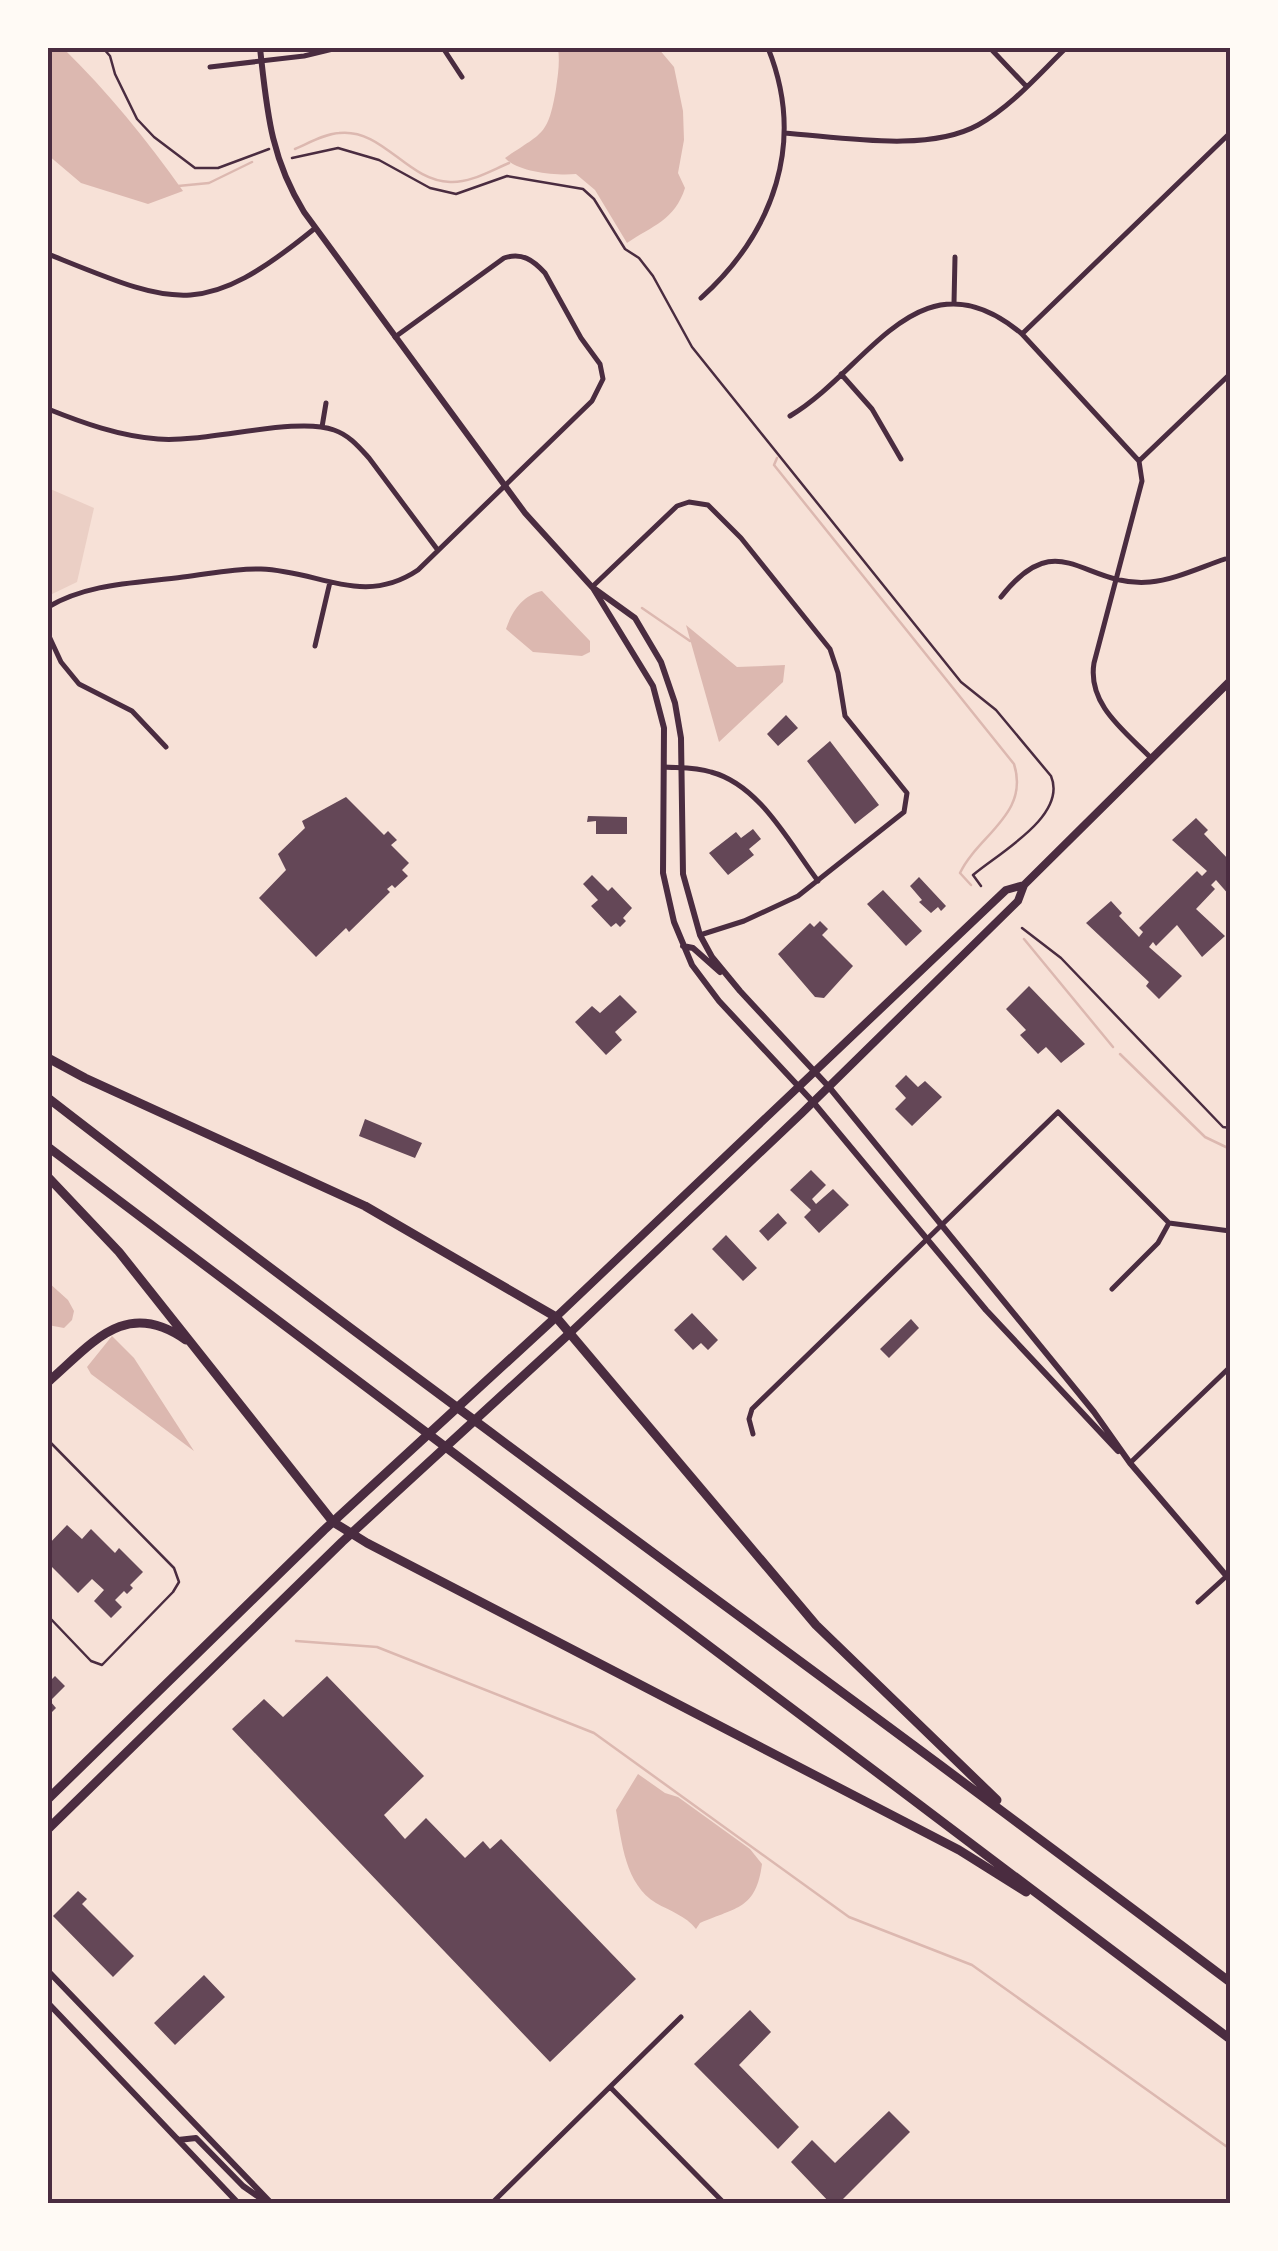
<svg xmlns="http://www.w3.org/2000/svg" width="1278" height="2251" viewBox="0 0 1278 2251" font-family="Georgia,serif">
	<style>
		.green { fill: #ebcfc5 }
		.water { fill: #dcb8b0 }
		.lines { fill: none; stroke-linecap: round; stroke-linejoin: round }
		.stream { stroke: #dcb8b0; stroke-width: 2.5 }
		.building { fill: #644757 }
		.path { stroke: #4a2c40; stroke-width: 2.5 }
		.service { stroke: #4a2c40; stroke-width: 2.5 }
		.minor { stroke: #4a2c40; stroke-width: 5 }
		.tertiary { stroke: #4a2c40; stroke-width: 6 }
		.secondary { stroke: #4a2c40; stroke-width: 8 }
		.trunk { stroke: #4a2c40; stroke-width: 9 }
		.motorway { stroke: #4a2c40; stroke-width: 9 }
		.neatline { fill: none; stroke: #4a2c40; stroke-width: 4 }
	</style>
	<rect width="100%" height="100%" fill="#f7e1d7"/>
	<path class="green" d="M48 488 94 508 77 582 48 596Z"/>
	<path class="water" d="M48 48H63C107 91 147 140 183 191L148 204 81 183 48 155Z
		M558 48H658L674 67 683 111 684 140 678 173 685 188C675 220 652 226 627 243L595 190 576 174C556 176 518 172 505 158 543 132 548 136 556 89 558 74 560 63 558 48Z
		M542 591 590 641V652L582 656 533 652 506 629C512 611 523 595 542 591Z
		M686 625 737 667 785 665 783 682 719 742Z
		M48 1282 68 1300 74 1311 72 1320 64 1328 48 1325Z
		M112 1336 134 1358 194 1451 91 1374 87 1367Z
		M638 1774 665 1793 678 1797 750 1849 762 1864C756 1909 737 1907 700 1923L696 1929C686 1916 670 1911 656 1903 625 1884 622 1843 616 1810Z"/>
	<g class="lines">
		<path class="stream" d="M295 149C309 143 324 134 339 133 383 128 407 181 450 182 470 183 490 171 509 163
			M178 186 209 183 252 162
			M777 458 774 465 1014 764C1030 814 978 835 960 873L971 885
			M642 608 690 641
			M1024 939 1113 1047
			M1120 1054 1205 1137 1230 1149
			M296 1641 377 1647 594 1733 849 1917 972 1965 1230 2149"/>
	</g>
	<path class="building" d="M786 715 798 728 778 746 767 734Z
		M830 741 879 805 855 824 807 761Z
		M346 797 384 835 388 831 397 840 391 845 409 863 402 870 408 876 395 888 392 885 387 889 390 892 349 932 346 928 316 957 259 898 286 870 278 854 305 828 302 821Z
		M588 816 627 817V834H596V821L587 822Z
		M1196 818 1208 830 1204 834 1230 861V896L1216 880 1211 885 1215 889 1196 909 1225 936 1202 957 1177 925 1156 946 1153 942 1149 947 1182 976 1159 999 1146 986 1149 982 1086 923 1111 901 1122 913 1119 916 1139 937 1143 932 1139 928 1197 871 1202 876 1207 871 1172 840Z
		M753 829 761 839 749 849 754 855 728 875 709 853 736 832 741 838Z
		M592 875 608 891 612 887 632 908 623 918 626 921 620 927 616 923 611 927 591 906 598 900 583 884Z
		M919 877 946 906 941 911 938 907 931 913 919 902 922 900 910 886Z
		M883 890 922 931 906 946 867 904Z
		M820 921 828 929 822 935 853 966 824 998 815 997 778 954 810 923 814 927Z
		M1029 986 1085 1044 1061 1063 1046 1047 1038 1054 1020 1035 1026 1030 1006 1009Z
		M620 995 637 1012 615 1032 622 1040 606 1055 575 1022 592 1006 600 1013Z
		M906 1075 918 1087 925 1081 942 1097 912 1126 895 1109 906 1098 895 1086Z
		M365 1119 422 1143 415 1158 359 1136Z
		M811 1170 826 1185 812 1199 816 1204 833 1189 849 1205 819 1233 804 1217 811 1210 790 1190Z
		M778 1213 787 1223 768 1241 759 1231Z
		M726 1235 757 1268 743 1281 712 1249Z
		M692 1313 718 1340 708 1350 701 1343 693 1350 674 1330Z
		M911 1319 919 1328 889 1358 880 1349Z
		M67 1525 82 1539 91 1529 115 1553 119 1548 143 1572 130 1585 133 1588 127 1594 124 1591 115 1600 122 1607 111 1618 94 1601 104 1590 92 1579 78 1593 48 1563V1545Z
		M55 1676 65 1686 50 1701 56 1708 48 1716V1683Z
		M327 1676 424 1776 384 1815 405 1839 426 1818 465 1858 483 1841 490 1849 501 1839 636 1979 550 2062 232 1729 264 1699 283 1717Z
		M78 1891 87 1899 82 1904 134 1956 113 1977 53 1916Z
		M204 1975 225 1997 175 2045 154 2023Z
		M750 2010 771 2032 739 2065 799 2127 778 2149 694 2064Z
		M889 2111 910 2132 838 2204H831L791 2162 812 2140 835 2163Z"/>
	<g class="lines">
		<path class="path" d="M103 48 110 56 115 74 137 119 154 137 195 168H218L269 149
			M292 158 338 148 379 160 430 188 456 194 507 176 583 189 594 199 625 249 639 258 653 276 692 347 961 682 996 710 1051 776C1068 816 997 854 973 875L981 886
			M1022 928 1061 958 1223 1127 1230 1128"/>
		<path class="service" d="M48 1440 174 1568 179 1582 173 1592 102 1665 91 1661 48 1616"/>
		<path class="minor" d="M443 48 462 77
			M990 48 1026 86
			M210 67 304 56 337 48
			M784 133C841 137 927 153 978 125 1012 106 1039 74 1066 48
			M48 254C175 305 201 321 314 229
			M701 298C774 232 806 142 768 48
			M954 303 955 257
			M1022 334 1230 133
			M841 374 872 409 901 459
			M48 409C83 423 119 436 158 439 207 443 296 416 334 430 349 435 359 447 369 458L437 549
			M790 416C869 369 919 248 1022 334L1139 461 1142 481 1094 663C1087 705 1126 732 1152 759
			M322 427 326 403
			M1139 461 1230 374
			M592 587 677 506 689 502 708 505 741 538 830 649 838 673 845 716 907 793 904 812 798 896 744 921 700 935
			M1001 597C1059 523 1083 588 1150 582 1174 580 1201 567 1225 559
			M48 607C88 583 137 583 183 577 209 574 235 568 261 569 320 571 363 607 418 570L592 401 603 379 600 364 581 338 545 273C533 260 522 252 504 258L395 337
			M48 634 61 662 79 684 132 711 166 747
			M315 646 330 582
			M664 767C680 768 696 767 711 772 760 785 789 843 818 881
			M1112 1289 1158 1243 1169 1223
			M753 1434 749 1419 752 1409 1058 1112 1169 1223 1230 1231
			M1130 1463 1230 1367
			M1198 1602 1230 1573
			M611 2088 725 2204
			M491 2204 681 2017"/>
		<path class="tertiary" d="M260 48C267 110 270 157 304 212L525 513 592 587 635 618 661 662 675 703 681 738 683 874 700 935 712 957 740 991 829 1087 1094 1412 1130 1463
			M593 588 653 686 664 728 663 873 674 922 692 965 719 1001 813 1102 986 1310 1118 1451
			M683 946 693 948 720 972
			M1130 1463 1230 1580
			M48 1971 272 2204
			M48 2003 239 2204
			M178 2140 196 2138 243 2186 263 2200"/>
		<path class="secondary" d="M556 1317 1006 890 1024 885
			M571 1332 802 1113 1018 901 1024 885 1230 681"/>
		<path class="trunk" d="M48 1799 324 1530 556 1317
			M48 1829 342 1542 571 1332"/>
		<path class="motorway" d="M48 1058 85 1078 365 1206 556 1317 816 1625 997 1800
			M48 1098C437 1399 838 1685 1230 1982
			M48 1147 1230 2039
			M48 1177 119 1252 333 1522 367 1543 959 1850 1026 1892
			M48 1382C92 1344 125 1297 186 1340"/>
	</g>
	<rect width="1278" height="2251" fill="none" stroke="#fffaf5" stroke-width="100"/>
	<rect x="50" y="50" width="1178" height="2151" class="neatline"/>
</svg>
